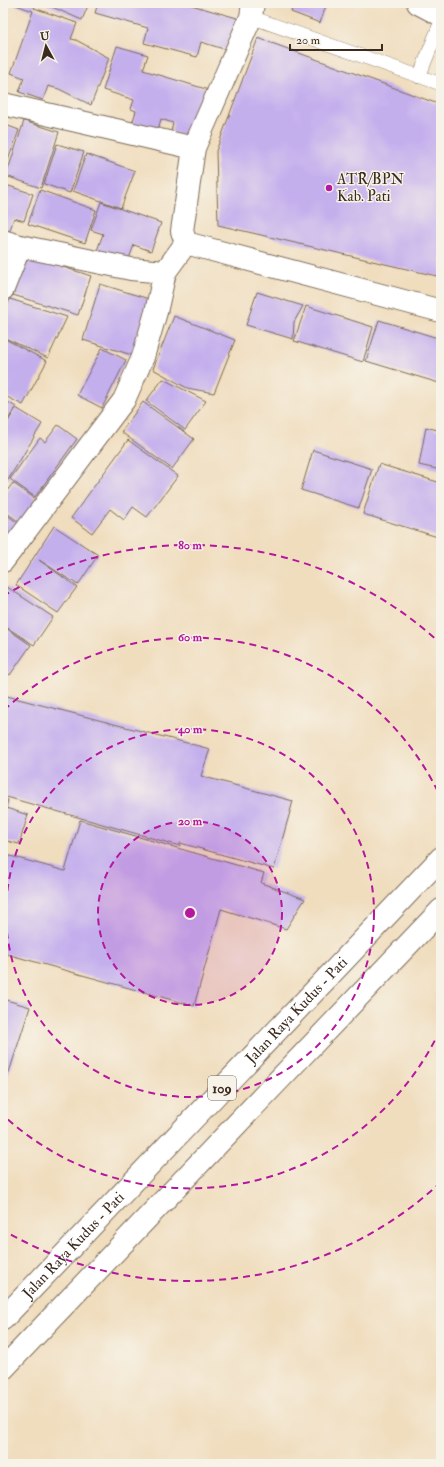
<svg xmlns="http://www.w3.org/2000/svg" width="444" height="1467" viewBox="0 0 444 1467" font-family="'IM FELL Double Pica',serif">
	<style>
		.building { fill: #c4afed }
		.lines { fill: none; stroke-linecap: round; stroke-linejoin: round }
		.lane-casing { stroke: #7a6956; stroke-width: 14 }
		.street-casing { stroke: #7a6956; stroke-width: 24 }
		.primary-casing { stroke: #7a6956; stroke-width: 24 }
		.lane { stroke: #fff; stroke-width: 13 }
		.street { stroke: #fff; stroke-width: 22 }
		.primary { stroke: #fff; stroke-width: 22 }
		.ring { fill: none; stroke: #b5179e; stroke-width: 2; stroke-dasharray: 7 5 }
		.poi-dot { fill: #b5179e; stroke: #f7f3e8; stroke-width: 1.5 }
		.labels { text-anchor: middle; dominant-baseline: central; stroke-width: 3; stroke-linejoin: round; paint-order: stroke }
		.shield { fill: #f7f3e8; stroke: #73665b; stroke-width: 1 }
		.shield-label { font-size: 14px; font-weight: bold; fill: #3b2a1e }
		.poi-label { font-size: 15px; fill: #3b2a1e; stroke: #f7f3e8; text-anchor: start }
		.street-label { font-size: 15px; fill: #3b2a1e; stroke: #f7f3e8 }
		.centre { fill: #b5179e; stroke: #f7f3e8; stroke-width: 2 }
		.ring-label { font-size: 12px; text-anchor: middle; font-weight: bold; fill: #b5179e; stroke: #f7f3e8; stroke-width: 3; stroke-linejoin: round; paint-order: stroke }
	</style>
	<rect width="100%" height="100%" fill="#f7f3e8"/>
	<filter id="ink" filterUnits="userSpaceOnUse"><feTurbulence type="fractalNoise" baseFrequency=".025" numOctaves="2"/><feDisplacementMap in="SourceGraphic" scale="8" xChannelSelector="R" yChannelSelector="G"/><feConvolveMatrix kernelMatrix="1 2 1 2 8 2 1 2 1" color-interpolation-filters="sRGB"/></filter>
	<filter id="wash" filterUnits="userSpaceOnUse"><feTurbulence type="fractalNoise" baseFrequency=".012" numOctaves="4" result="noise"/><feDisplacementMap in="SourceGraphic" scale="16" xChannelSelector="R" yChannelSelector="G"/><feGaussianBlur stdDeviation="0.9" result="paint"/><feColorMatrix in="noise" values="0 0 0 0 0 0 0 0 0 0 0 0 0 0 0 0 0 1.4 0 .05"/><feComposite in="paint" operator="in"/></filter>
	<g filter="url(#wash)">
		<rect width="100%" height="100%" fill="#f0ddbe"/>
		<g id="blocks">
			<path class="building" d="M10 3H36L34 8 77 23 71 39 76 40 109 58 91 105 59 89 48 86 43 100 19 92 24 78 11 73 33 11Z
				M43 3H89L82 20Z
				M98 3H184L237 18 227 50 201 42 197 57 144 43 148 28 95 13Z
				M294 3H327L320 23 291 12Z
				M258 38 441 105V277L218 225 216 151Z
				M117 46 148 55 143 70 209 90 190 138 171 132 173 123 161 119 157 133 132 124 136 111 131 109 134 100 103 90Z
				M24 121 59 132 41 188 6 176Z
				M3 124 19 130 7 163 3 162Z
				M57 144 84 152 70 193 44 184Z
				M86 154 135 171 121 208 73 191Z
				M3 184 33 194 24 221 14 218 9 233 3 231Z
				M40 190 96 210 85 243 28 224Z
				M101 202 161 223 151 251 134 245 126 267 95 256 103 234 91 230Z
				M26 255 91 276 78 315 13 295Z
				M100 284 149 299 132 355 83 340Z
				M257 292 303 306 294 322 293 339 246 325Z
				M10 299 67 317 48 358 3 337V314Z
				M306 306 373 327 363 362 294 341Z
				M174 316 235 340 214 393 187 388 153 369Z
				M379 320 441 339V376L439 383 366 361Z
				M3 338 47 361 23 405 3 395Z
				M102 348 126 360 102 408 77 395Z
				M163 379 206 401 185 430 146 401Z
				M3 399 16 407 3 427Z
				M143 402 194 439 172 469 121 432Z
				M16 408 42 424 8 480 3 477V430Z
				M58 425 77 439 35 497 10 479 40 438 45 442Z
				M426 427 441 431V470L419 465Z
				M128 440 178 476 147 517 133 507 124 520 110 509 92 533 71 518Z
				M313 450 372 469 359 508 301 490Z
				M379 464 441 483V538L363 514Z
				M13 483 44 505 27 528 3 510V496Z
				M3 512 22 526 3 551Z
				M54 526 98 555 78 585 39 560 77 587 58 613 16 585Z
				M7 587 53 617 34 645 3 625V593Z
				M3 626 31 645 10 675 3 670Z
				M3 695 210 749 201 776 293 801 274 869 180 843V846L3 796Z
				M3 798 8 800 6 808 28 815 19 844 3 840Z
				M80 820 264 873 261 883 305 899 286 929 221 909 194 1006 3 953V854L65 871Z
				M3 999 30 1007 3 1091Z"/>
		</g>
	</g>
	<g filter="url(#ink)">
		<use href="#blocks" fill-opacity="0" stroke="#7a6956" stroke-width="1"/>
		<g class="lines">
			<g class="lane-casing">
				<path id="lane" d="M251 17 441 84
					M419 77 441 21"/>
			</g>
			<g class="street-casing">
				<path id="street" d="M418 3 441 15
					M3 104 194 148 182 231 186 243 441 311
					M194 148 251 17 253 3
					M3 241 20 246 131 269 165 272 186 243
					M3 289 20 246
					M3 561 124 400 143 357 156 312 165 272"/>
			</g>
			<g class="primary-casing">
				<g id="primary">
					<path id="s1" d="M3 1319 441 858"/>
					<path d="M3 1369 441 910"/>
				</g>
			</g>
			<use href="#lane" class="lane"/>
			<use href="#street" class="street"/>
			<use href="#primary" class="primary"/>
		</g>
	</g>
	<circle cx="190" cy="913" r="92" fill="#b5179e" fill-opacity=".12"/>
	<g class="ring">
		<circle cx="190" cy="913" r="92"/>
		<circle cx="190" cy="913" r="184"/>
		<path d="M440 1030A276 276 0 0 1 4 1116M4 710A276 276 0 0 1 440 796"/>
		<path d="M441 1182A368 368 0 0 1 3 1230M3 596A368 368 0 0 1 441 644"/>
	</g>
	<circle class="poi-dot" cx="329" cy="188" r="4"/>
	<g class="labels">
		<rect class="shield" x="208" y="1076" width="28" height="24" rx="3"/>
		<g class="shield-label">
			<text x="222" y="1088">109</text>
		</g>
		<g class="poi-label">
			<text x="337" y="179">ATR/BPN<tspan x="337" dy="17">Kab. Pati</tspan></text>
		</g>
		<g class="street-label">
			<text stroke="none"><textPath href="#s1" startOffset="426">Jalan Raya Kudus - Pati</textPath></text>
			<text stroke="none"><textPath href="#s1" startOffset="102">Jalan Raya Kudus - Pati</textPath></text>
		</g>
	</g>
	<circle cx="190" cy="913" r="6" class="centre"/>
	<g class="ring-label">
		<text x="190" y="549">80 m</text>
		<text x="190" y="641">60 m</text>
		<text x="190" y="733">40 m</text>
		<text x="190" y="825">20 m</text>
	</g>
	<rect width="444" height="1467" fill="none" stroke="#f7f3e8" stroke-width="16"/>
	<g transform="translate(46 46) rotate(353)" stroke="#f7f3e8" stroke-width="3" paint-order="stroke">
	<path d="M0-3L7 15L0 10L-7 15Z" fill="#3b2a1e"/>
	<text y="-6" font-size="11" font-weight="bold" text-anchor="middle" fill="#3b2a1e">U</text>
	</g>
	<path d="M290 44v6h92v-6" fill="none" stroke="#3b2a1e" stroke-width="2"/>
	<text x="296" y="44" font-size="12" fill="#3b2a1e" stroke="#f7f3e8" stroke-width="3" paint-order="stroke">20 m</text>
</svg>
